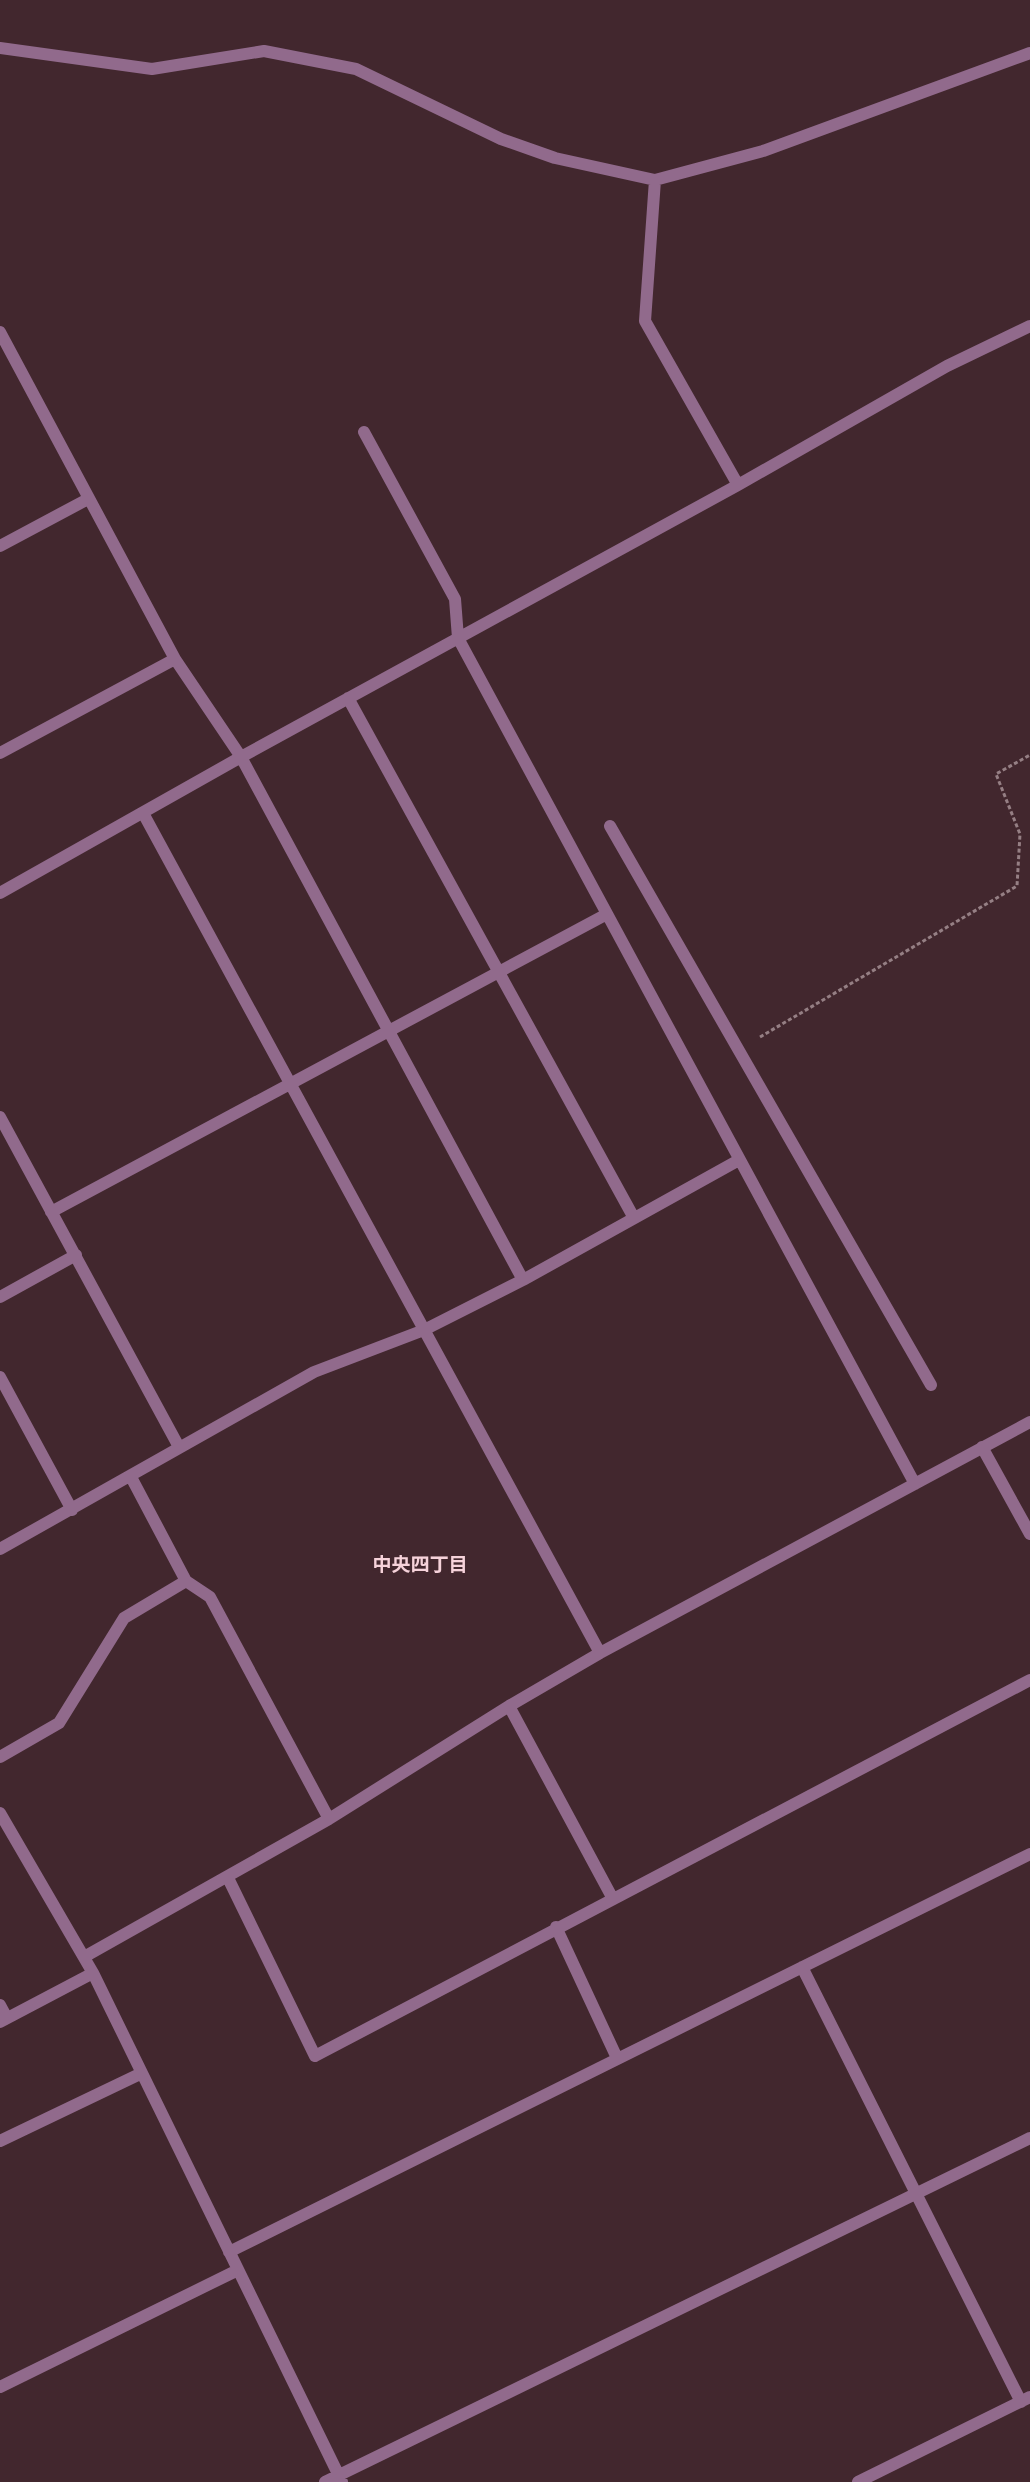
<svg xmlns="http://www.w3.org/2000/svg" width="1030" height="2482" viewBox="0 0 1030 2482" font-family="Lato,'Noto Sans JP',sans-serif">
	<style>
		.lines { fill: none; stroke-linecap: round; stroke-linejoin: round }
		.path { stroke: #957f84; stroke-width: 3; stroke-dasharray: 4 2.5; stroke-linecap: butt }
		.minor { stroke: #916a8c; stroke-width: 12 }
		.labels { text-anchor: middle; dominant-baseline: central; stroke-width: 5; stroke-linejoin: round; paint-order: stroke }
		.neighbourhood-label { font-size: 19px; font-weight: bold; fill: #f6d2da; stroke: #42272e }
	</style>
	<rect width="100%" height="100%" fill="#42272e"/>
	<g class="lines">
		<path class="path" d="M760 1037 1017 886 1020 834 996 774 1030 755"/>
		<path class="minor" d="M0 48 152 69 264 51 356 69 501 139 555 158 655 180 763 151 1030 53
			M655 180 645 321 738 485
			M0 332 175 659 241 757 523 1280
			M364 432 455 599 458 638 915 1484
			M0 546 88 499
			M348 698 634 1218
			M0 753 175 659
			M143 813 600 1653
			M610 826 931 1385
			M0 893 241 757 738 485 947 366 1030 326
			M0 1117 179 1447
			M51 1212 607 914
			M0 1297 76 1255
			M0 1377 72 1510
			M982 1447 1030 1534
			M0 1549 314 1372 424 1330 523 1280 739 1160
			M186 1581 210 1597 329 1819
			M509 1706 613 1899
			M0 1757 59 1723 124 1618 186 1581 131 1477
			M0 1813 93 1973 342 2482
			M228 1878 315 2056 1030 1680
			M556 1927 617 2058
			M84 1957 329 1819 509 1706 600 1653 1030 1422
			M802 1967 1021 2402
			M0 2005 7 2018
			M0 2022 93 1973
			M0 2141 142 2073
			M229 2252 1030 1854
			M0 2387 238 2270
			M325 2482 1030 2138
			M858 2482 1030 2397"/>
	</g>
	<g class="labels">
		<g class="neighbourhood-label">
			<text x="420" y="1563">中央四丁目</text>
		</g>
	</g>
</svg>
